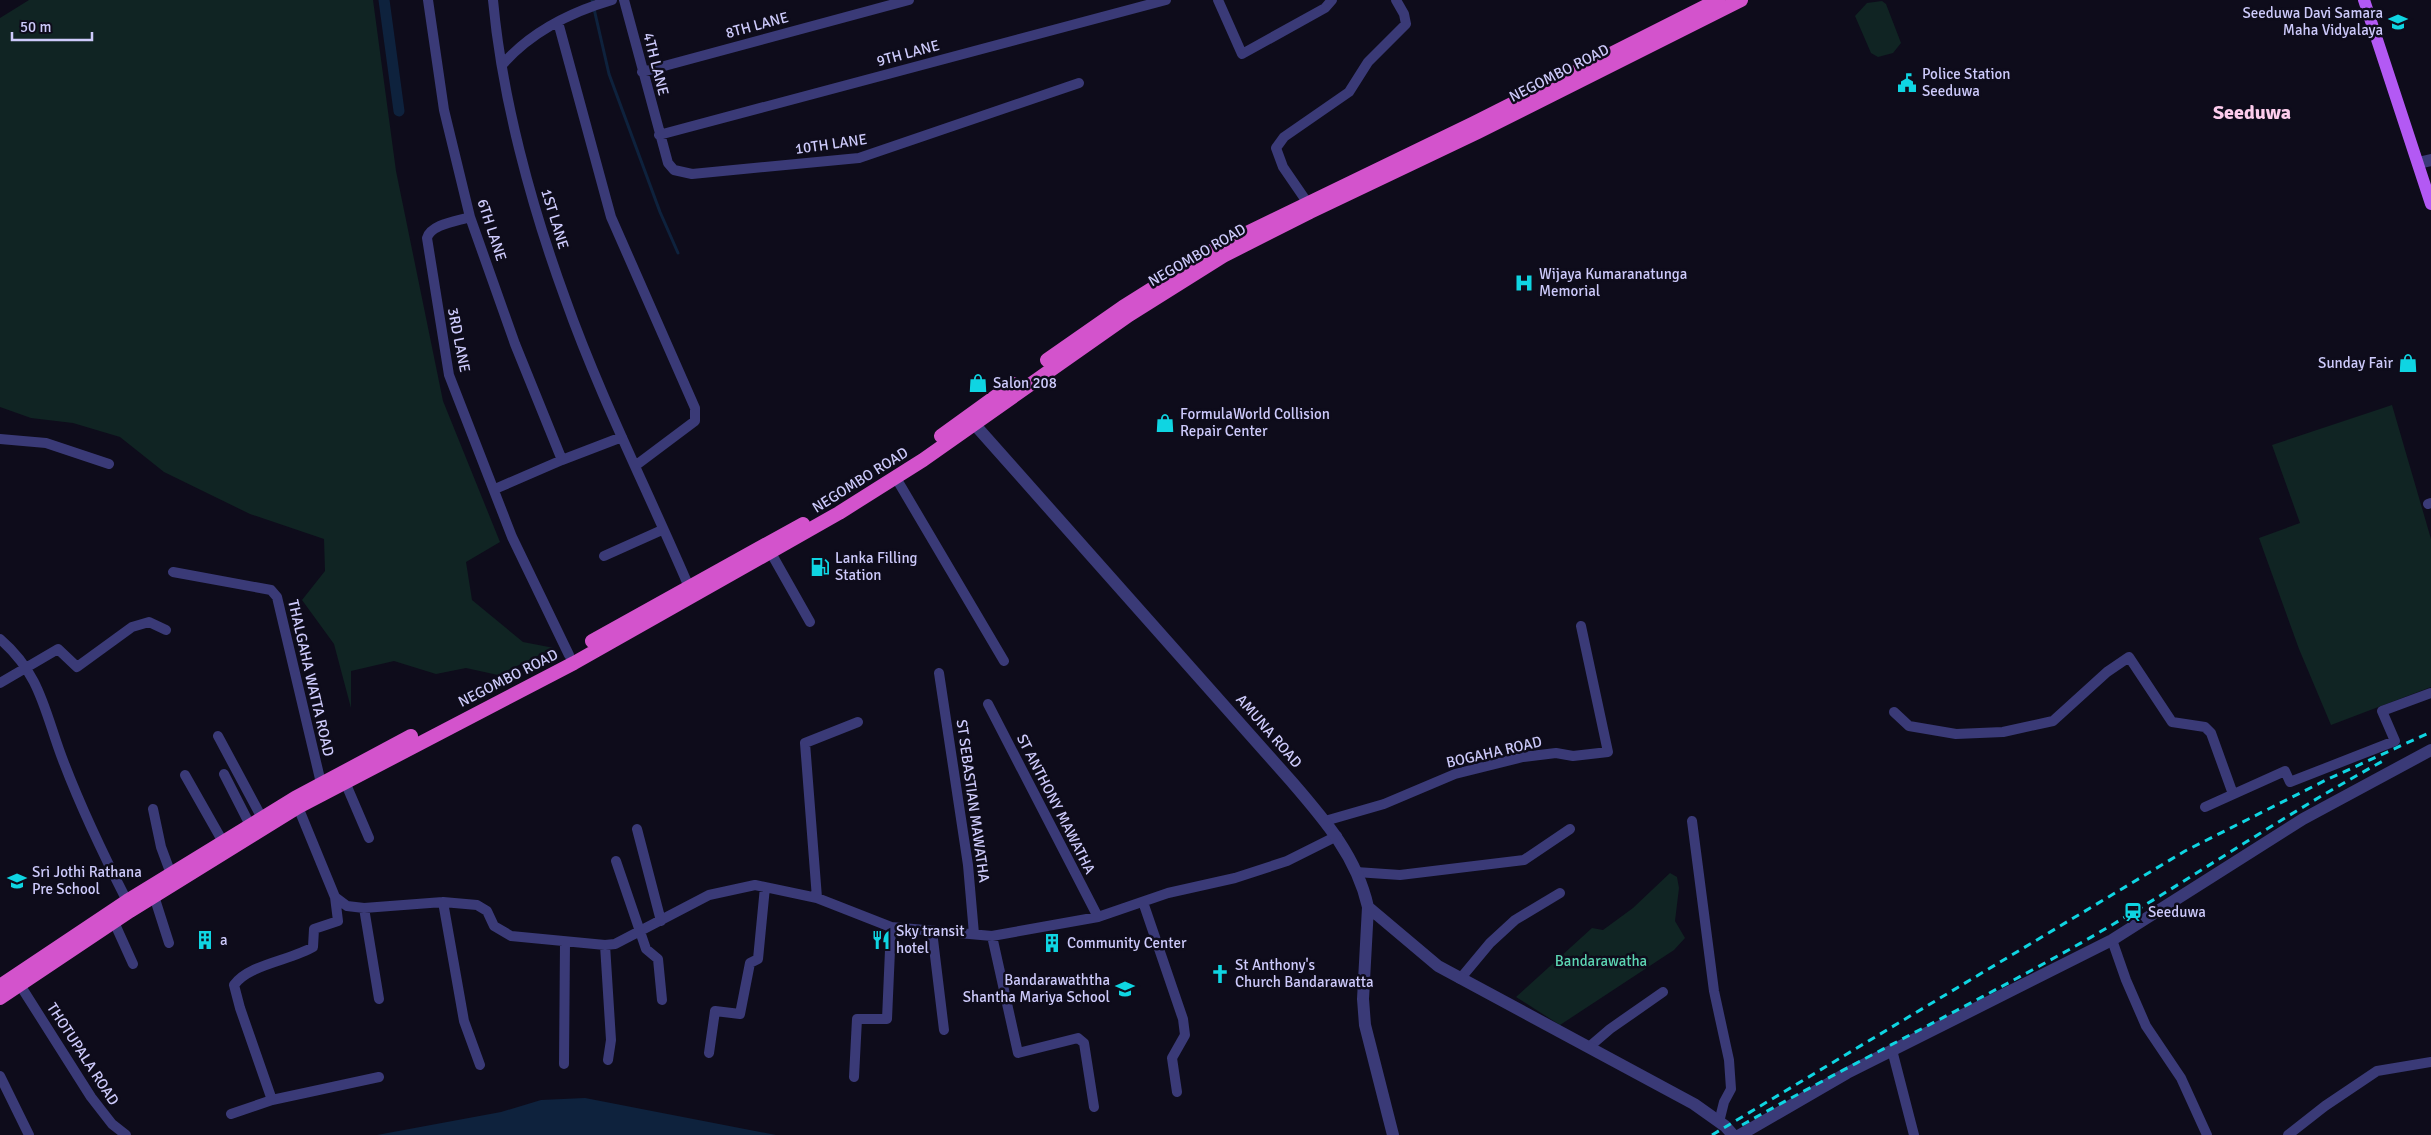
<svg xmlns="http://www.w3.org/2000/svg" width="2431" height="1135" viewBox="0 0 2431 1135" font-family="Signika,sans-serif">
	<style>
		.green { fill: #102423 }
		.water { fill: #0e223d }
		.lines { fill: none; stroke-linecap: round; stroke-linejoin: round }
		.stream { stroke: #0e223d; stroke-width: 3 }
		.canal { stroke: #0e223d; stroke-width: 11 }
		.minor { stroke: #3a3a77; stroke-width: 10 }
		.tertiary { stroke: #3a3a77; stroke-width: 12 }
		.primary { stroke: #b359f4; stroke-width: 12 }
		.trunk { stroke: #d353cc; stroke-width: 14 }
		.rail { stroke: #0fd5e2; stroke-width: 3; stroke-dasharray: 8 6; stroke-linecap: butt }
		.labels { text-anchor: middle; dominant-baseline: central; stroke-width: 5; stroke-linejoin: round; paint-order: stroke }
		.poi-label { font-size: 15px; fill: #cdcafb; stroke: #0e0c1b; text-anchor: start }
		.street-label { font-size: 15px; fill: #cdcafb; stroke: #0e0c1b }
		.park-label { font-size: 15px; fill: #5cd5b2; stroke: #0e0c1b }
		.district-label { font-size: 20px; font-weight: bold; fill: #fcccec; stroke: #0e0c1b }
	</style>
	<rect width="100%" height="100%" fill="#0e0c1b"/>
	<path class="green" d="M29 0H373L396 171 443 401 500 542 466 562 472 600 523 642 554 648 498 675 466 668 436 674 394 661 351 671V708L334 644 302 600 325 571 324 539 250 514 164 472 120 437 73 423 31 418 0 407V18Z
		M1882 1 1886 4 1901 43 1893 53 1878 57 1871 53 1855 16 1867 3Z
		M2392 405 2431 539V687L2331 725 2299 649 2259 538 2300 523 2272 445Z
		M1670 873 1677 877 1679 888 1675 921 1685 938 1674 950 1560 1025 1516 997 1592 928 1603 930 1633 908Z"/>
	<path class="water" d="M585 1098 776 1135H377L501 1112 541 1100Z"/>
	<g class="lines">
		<path class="stream" d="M592 0 609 74 660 212 678 253"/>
		<path class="canal" d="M384 0 399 111"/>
		<path class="minor" d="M428 0 444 110 470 217 515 344 562 460
			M493 0C502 98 531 205 565 298 600 397 648 491 689 587
			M624 0 668 163 674 170 692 174 859 158 1079 83
			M1218 0 1242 54 1325 8 1332 0
			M558 22 611 217 695 408V421L635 466
			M502 65C530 33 571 12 612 0
			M642 72 909 0
			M659 135 1166 0
			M1307 202 1283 167 1276 148 1284 137 1349 92 1368 62 1406 24 1404 14 1396 0
			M470 217C458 221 431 224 427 238L449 375 512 537 569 655
			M0 439 46 443 109 464
			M896 478 1004 661
			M495 489 562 460 622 437
			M2428 504 2431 503
			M771 553 810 622
			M604 556 662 530
			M173 572 271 590 277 597 321 783
			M0 639C42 675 45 715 64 763 82 810 104 856 127 901
			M939 673 968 865 974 934
			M0 683 58 649 77 667 132 627 149 622 166 630
			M988 704 1098 917
			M1894 712 1909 726 1956 734 2003 732 2053 721 2107 672 2129 657 2172 722 2205 727 2211 733 2233 794
			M218 736 262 818
			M224 774 250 825
			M185 775 223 842
			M345 782 369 838
			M298 807 335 897 347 906 364 908 443 902 477 905 487 911 494 926 511 936 605 945 615 944 709 895 755 885 817 898 891 927 992 936 1098 917 1168 893 1235 878 1287 861 1337 836
			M2205 807 2285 771 2290 782 2395 741 2382 711 2431 693
			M153 809 161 847 171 874
			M1325 821 1384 804 1455 774 1523 757 1556 753 1573 756 1608 752 1581 626
			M1692 821 1714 991 1729 1060 1731 1089 1724 1102 1719 1122
			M637 829 661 921
			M616 861 646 949 658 959 662 1000
			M1356 872 1400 875 1524 860 1570 829
			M154 896 169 943
			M817 898 805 743 858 722
			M443 902 464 1021 480 1065
			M1143 902 1183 1019 1185 1035 1172 1058 1177 1092
			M364 908 379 999
			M114 922 133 964
			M932 931 944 1030
			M992 936 1018 1053 1078 1038 1084 1043 1094 1107
			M2112 940 2126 980 2146 1026 2181 1078 2207 1135
			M605 945 611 1040 608 1060
			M1460 979 1490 943 1515 920 1560 893
			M20 985 91 1097 112 1124 126 1135
			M1589 1047 1610 1029 1663 992
			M1892 1050 1914 1135
			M709 1053 715 1011 740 1014 750 963 758 959 765 887
			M564 1064 565 942
			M0 1076 29 1135
			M854 1077 857 1019H887L891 927
			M272 1100 379 1077
			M231 1114 272 1100 240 1008 234 985C249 964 292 960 313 947L314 929 338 921 335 897
			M2288 1135 2325 1106 2377 1071 2431 1062"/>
		<path class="tertiary" d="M2418 163 2431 160
			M968 417 1292 782C1324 819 1357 857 1368 907L1363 999 1365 1025 1393 1135
			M1368 907 1438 966 1694 1104 1725 1126 1733 1135
			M1740 1135 1847 1073 2112 940 2303 819 2431 750"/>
		<path class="primary" d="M2364 0 2431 204"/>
		<path class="trunk" d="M1047 360 1123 307 1220 246 1474 123 1718 0
			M941 436 1013 384
			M592 641 803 524
			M0 986 127 901 295 798 411 736
			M0 998 130 911 298 807 574 663 839 513 923 460 1129 315 1223 256 1310 212 1478 132 1741 0"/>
		<path class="rail" d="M1742 1125C1851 1064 1963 1009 2072 948 2177 889 2276 819 2383 761
			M1712 1135 2185 851 2326 780 2431 732"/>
	</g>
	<defs>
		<g id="school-bare" transform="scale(1.5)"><path d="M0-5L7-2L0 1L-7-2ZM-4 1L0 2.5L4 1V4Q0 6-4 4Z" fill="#0fd5e2" stroke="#0e0c1b" stroke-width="2.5" paint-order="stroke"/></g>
		<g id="civic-bare" transform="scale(1.5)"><path d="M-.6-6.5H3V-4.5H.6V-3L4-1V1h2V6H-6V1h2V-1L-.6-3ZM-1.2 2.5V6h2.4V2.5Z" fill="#0fd5e2" stroke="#0e0c1b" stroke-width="2.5" paint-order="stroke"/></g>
		<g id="hospital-bare" transform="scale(1.5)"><path d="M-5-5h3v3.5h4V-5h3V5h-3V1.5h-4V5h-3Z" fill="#0fd5e2" stroke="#0e0c1b" stroke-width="2.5" paint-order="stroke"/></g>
		<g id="shop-bare" transform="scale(1.5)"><path d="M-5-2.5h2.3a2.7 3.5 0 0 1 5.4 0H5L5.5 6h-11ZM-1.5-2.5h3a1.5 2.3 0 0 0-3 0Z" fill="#0fd5e2" stroke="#0e0c1b" stroke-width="2.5" paint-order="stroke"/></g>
		<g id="fuel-bare" transform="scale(1.5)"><path d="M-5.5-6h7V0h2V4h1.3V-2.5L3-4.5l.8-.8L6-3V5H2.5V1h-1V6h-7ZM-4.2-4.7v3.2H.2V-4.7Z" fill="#0fd5e2" stroke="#0e0c1b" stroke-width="2.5" paint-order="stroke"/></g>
		<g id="station-bare" transform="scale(1.5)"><path d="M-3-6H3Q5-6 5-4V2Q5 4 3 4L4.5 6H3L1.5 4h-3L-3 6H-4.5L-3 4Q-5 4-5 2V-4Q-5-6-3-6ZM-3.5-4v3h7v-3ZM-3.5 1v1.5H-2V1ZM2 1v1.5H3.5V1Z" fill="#0fd5e2" stroke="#0e0c1b" stroke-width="2.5" paint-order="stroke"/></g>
		<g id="building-bare" transform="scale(1.5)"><path d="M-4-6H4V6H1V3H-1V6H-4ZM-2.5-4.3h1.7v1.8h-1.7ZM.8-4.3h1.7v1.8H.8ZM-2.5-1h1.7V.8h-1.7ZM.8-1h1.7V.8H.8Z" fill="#0fd5e2" stroke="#0e0c1b" stroke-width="2.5" paint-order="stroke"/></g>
		<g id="restaurant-bare" transform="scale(1.5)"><path d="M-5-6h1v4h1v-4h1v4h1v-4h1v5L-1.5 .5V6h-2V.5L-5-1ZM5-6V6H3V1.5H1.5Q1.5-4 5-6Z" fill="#0fd5e2" stroke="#0e0c1b" stroke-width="2.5" paint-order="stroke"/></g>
		<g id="church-bare" transform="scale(1.5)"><path d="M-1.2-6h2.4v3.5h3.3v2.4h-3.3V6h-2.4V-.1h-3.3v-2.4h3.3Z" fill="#0fd5e2" stroke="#0e0c1b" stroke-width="2.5" paint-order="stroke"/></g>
	</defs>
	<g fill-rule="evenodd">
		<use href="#school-bare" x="2398" y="22"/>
		<use href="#civic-bare" x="1907" y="83"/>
		<use href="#hospital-bare" x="1524" y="283"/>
		<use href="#shop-bare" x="2408" y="363"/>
		<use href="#shop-bare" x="978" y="383"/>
		<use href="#shop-bare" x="1165" y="423"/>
		<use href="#fuel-bare" x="820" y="567"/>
		<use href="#school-bare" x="17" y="881"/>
		<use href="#station-bare" x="2133" y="912"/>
		<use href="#building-bare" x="205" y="940"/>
		<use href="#restaurant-bare" x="881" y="940"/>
		<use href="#building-bare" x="1052" y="943"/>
		<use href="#church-bare" x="1220" y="974"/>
		<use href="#school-bare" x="1125" y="989"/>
	</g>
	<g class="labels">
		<g class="poi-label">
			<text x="2383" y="13" text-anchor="end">Seeduwa Davi Samara<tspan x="2383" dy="17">Maha Vidyalaya</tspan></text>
			<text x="1922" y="74">Police Station<tspan x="1922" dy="17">Seeduwa</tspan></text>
			<text x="1539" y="274">Wijaya Kumaranatunga<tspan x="1539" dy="17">Memorial</tspan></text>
			<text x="2393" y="363" text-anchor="end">Sunday Fair</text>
			<text x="993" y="383">Salon 208</text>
			<text x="1180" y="414">FormulaWorld Collision<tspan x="1180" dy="17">Repair Center</tspan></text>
			<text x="835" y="558">Lanka Filling<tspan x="835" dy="17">Station</tspan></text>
			<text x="32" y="872">Sri Jothi Rathana<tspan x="32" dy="17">Pre School</tspan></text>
			<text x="2148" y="912">Seeduwa</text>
			<text x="896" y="931">Sky transit<tspan x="896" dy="17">hotel</tspan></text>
			<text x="220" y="940">a</text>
			<text x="1067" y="943">Community Center</text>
			<text x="1235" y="965">St Anthony's<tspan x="1235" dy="17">Church Bandarawatta</tspan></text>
			<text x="1110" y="980" text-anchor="end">Bandarawaththa<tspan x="1110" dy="17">Shantha Mariya School</tspan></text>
		</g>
		<g class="street-label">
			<text transform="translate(757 25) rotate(-15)">8TH LANE</text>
			<text transform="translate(908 53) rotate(-15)">9TH LANE</text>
			<text transform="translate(656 64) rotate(76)">4TH LANE</text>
			<text transform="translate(1559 73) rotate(-27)">NEGOMBO ROAD</text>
			<text transform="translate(831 144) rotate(-8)">10TH LANE</text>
			<text transform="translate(555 219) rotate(73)">1ST LANE</text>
			<text transform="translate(492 230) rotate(72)">6TH LANE</text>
			<text transform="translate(1197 255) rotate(-30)">NEGOMBO ROAD</text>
			<text transform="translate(459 340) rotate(79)">3RD LANE</text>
			<text transform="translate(860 480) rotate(-32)">NEGOMBO ROAD</text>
			<text transform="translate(311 678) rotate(77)">THALGAHA WATTA ROAD</text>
			<text transform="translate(508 678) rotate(-27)">NEGOMBO ROAD</text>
			<text transform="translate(1269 731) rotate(49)">AMUNA ROAD</text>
			<text transform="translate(1494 752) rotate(-13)">BOGAHA ROAD</text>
			<text transform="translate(973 801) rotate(82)">ST SEBASTIAN MAWATHA</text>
			<text transform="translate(1056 804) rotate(63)">ST ANTHONY MAWATHA</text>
			<text transform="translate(83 1054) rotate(57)">THOTUPALA ROAD</text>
		</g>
		<g class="park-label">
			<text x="1601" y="961">Bandarawatha</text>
		</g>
		<g class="district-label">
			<text x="2252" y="112">Seeduwa</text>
		</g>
	</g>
	<path d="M12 32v8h80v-8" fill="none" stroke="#cdcafb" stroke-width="2.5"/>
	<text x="20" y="32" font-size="15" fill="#cdcafb" stroke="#0e0c1b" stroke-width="4" paint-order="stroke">50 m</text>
</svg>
